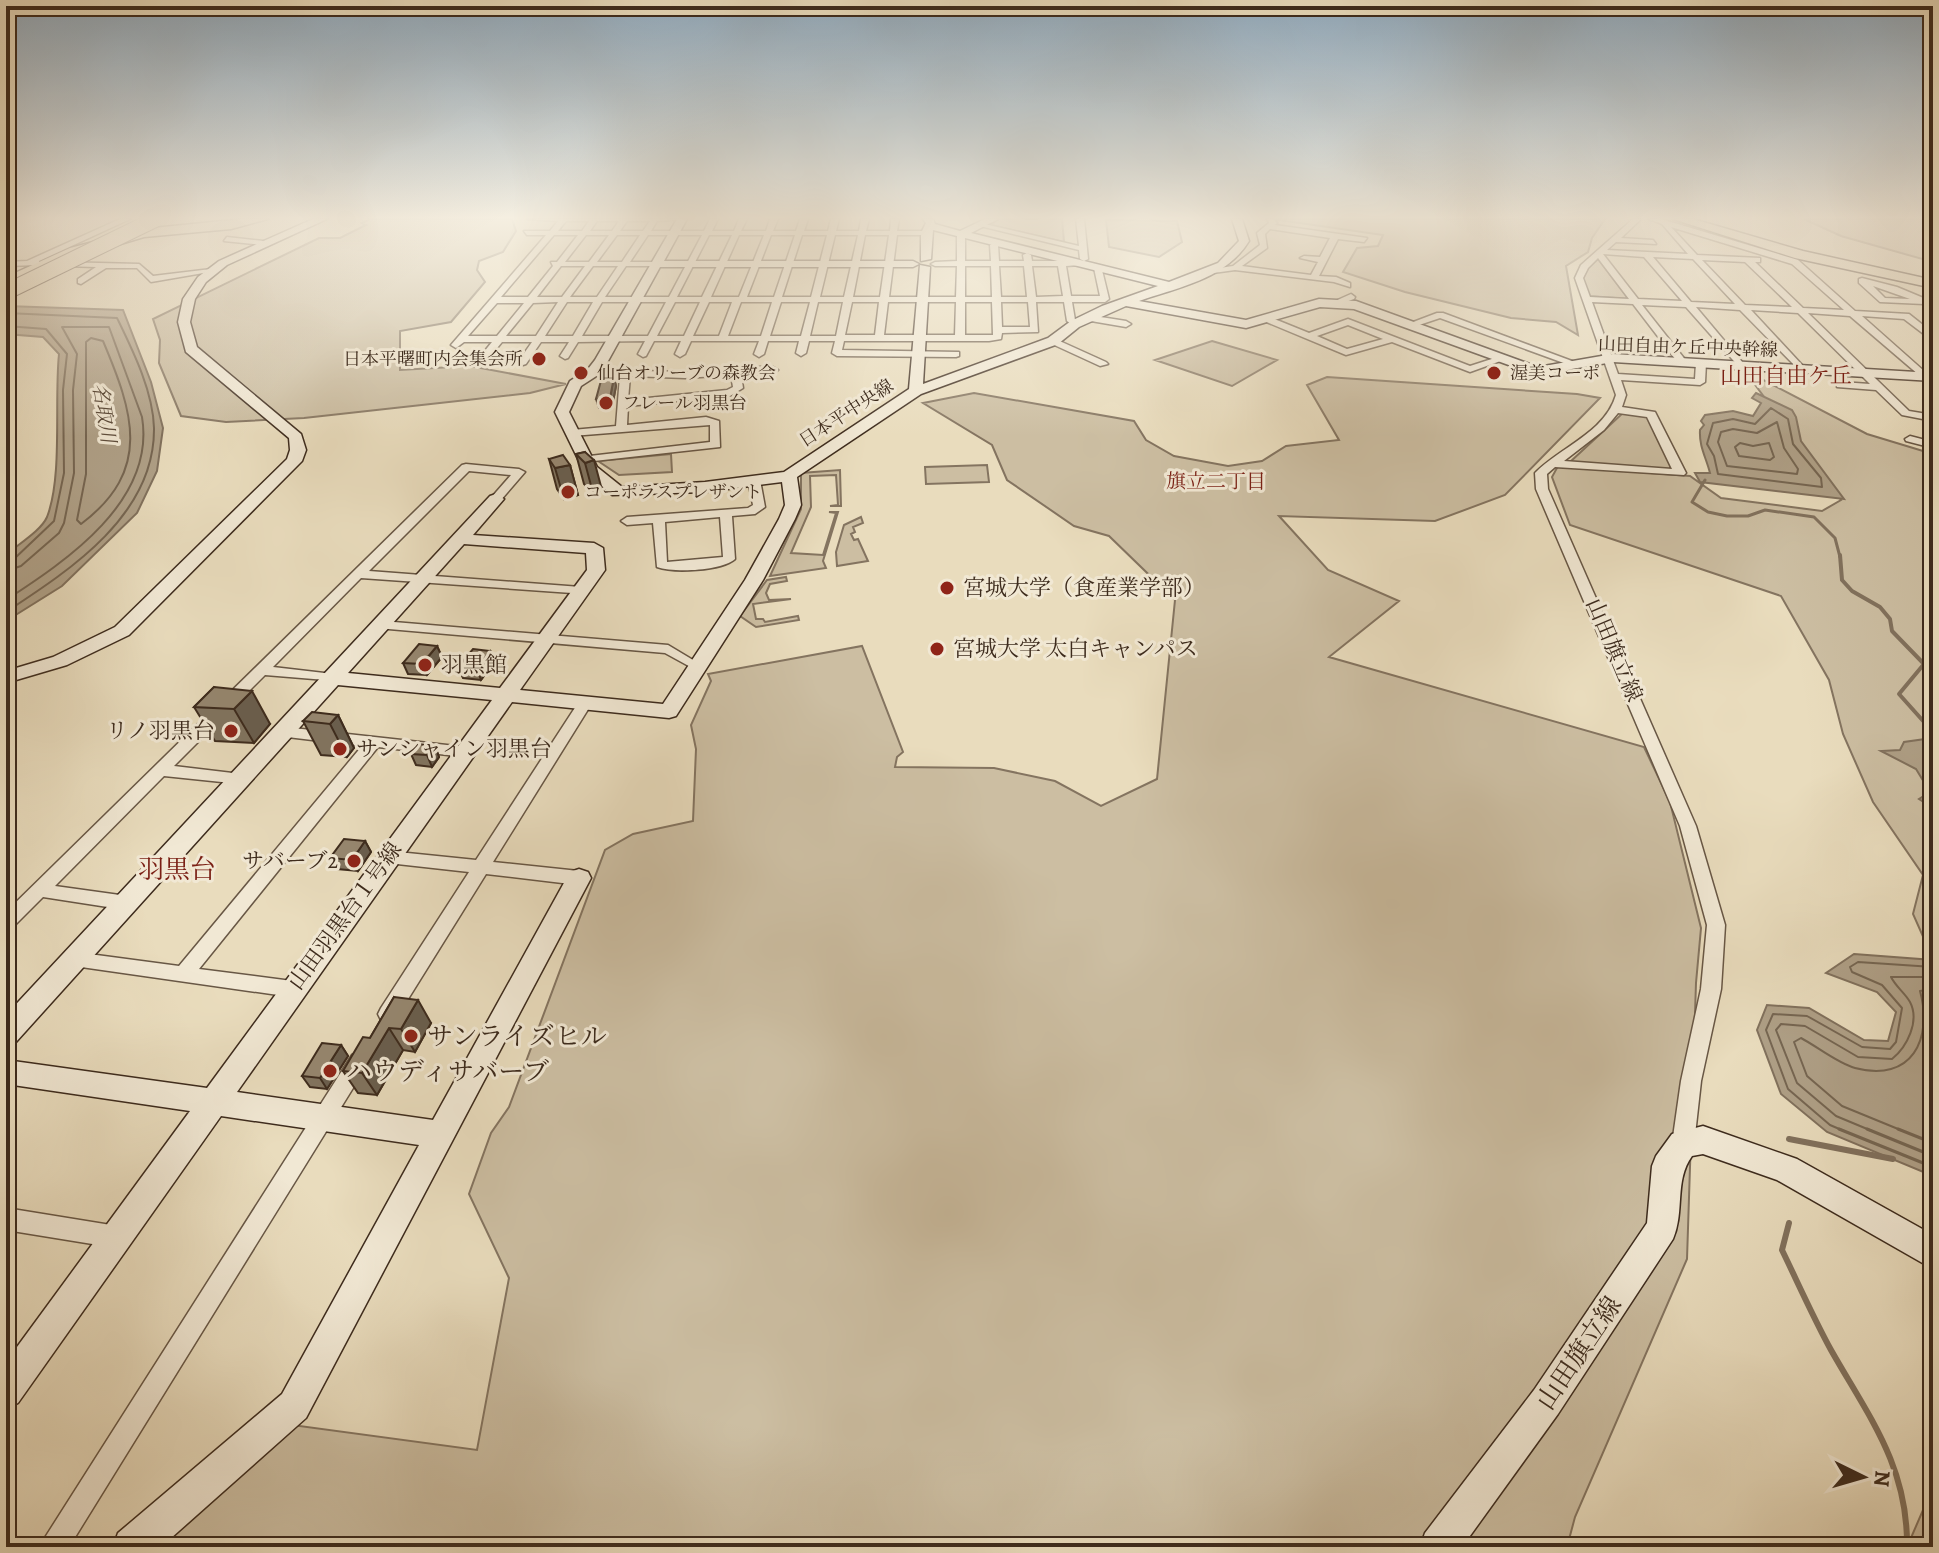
<svg xmlns="http://www.w3.org/2000/svg" width="1939" height="1553" viewBox="0 0 1939 1553" font-family="Alegreya,'Noto Serif JP',serif">
	<style>
		.green { fill: #ccbea2; stroke: #847460; stroke-width: 2 }
		.water { fill: #afa087; stroke: #81715d; stroke-width: 2 }
		.lines { fill: none; stroke-linecap: round; stroke-linejoin: round }
		.shore-far1 { stroke: #766652; stroke-width: 2 }
		.shore { stroke: #766652; stroke-width: 3 }
		.stream-far2 { stroke: #81715d; stroke-width: 3 }
		.stream-far1 { stroke: #81715d; stroke-width: 4 }
		.stream { stroke: #81715d; stroke-width: 6 }
		.street-casing { stroke: #685745; stroke-width: 3 }
		.secondary-casing { stroke: #3d2b1d; stroke-width: 3 }
		.highway-casing { stroke: #3d2b1d; stroke-width: 3 }
		.street { fill: #f1e8d4; fill-rule: evenodd }
		.secondary { fill: #f1e8d4; fill-rule: evenodd }
		.highway { fill: #e9dcbd; fill-rule: evenodd }
		.highway-bridge-casing { stroke: #3d2b1d; stroke-width: 17; stroke-linecap: butt }
		.highway-bridge { stroke: #e9dcbd; stroke-width: 15 }
		.wall { fill: #817460; stroke: #3d2b1d; stroke-width: 2 }
		.shaded-wall { fill: #695e4e; stroke: #3d2b1d; stroke-width: 2 }
		.building { fill: #968770; stroke: #3d2b1d; stroke-width: 2 }
		.poi-dot { fill: #8f2418; stroke: #f1e8d4; stroke-width: 3 }
		.labels { text-anchor: middle; dominant-baseline: central; stroke-width: 6; stroke-linejoin: round; paint-order: stroke }
		.far-street-label { font-size: 18px; fill: #3d2b1d; stroke: #f1e8d4 }
		.far-poi-label { font-size: 18px; fill: #3d2b1d; stroke: #f1e8d4; text-anchor: start }
		.far-water-label { font-size: 20px; font-style: italic; fill: #5f4e3d; stroke: #f1e8d4 }
		.far-neighbourhood-label { font-size: 20px; fill: #7a1f14; stroke: #f1e8d4 }
		.far-quarter-label { font-size: 22px; fill: #7a1f14; stroke: #f1e8d4 }
		.poi-label { font-size: 22px; fill: #3d2b1d; stroke: #f1e8d4; text-anchor: start }
		.street-label { font-size: 22px; fill: #3d2b1d; stroke: #f1e8d4 }
		.quarter-label { font-size: 26px; fill: #7a1f14; stroke: #f1e8d4 }
		.near-poi-label { font-size: 26px; fill: #3d2b1d; stroke: #f1e8d4; text-anchor: start }
		.near-street-label { font-size: 26px; fill: #3d2b1d; stroke: #f1e8d4 }
	</style>
	<rect width="100%" height="100%" fill="#e9dcbd"/>
	<filter id="stains"><feTurbulence type="fractalNoise" baseFrequency=".0025" numOctaves="4"/><feColorMatrix values="0 0 0 0 .2 0 0 0 0 .09 0 0 0 0 .02 0 0 0 .5 -.17"/></filter>
	<radialGradient id="worn" r=".72"><stop offset=".6" stop-color="#630" stop-opacity="0"/><stop offset="1" stop-color="#630" stop-opacity=".3"/></radialGradient>
	<path class="green" d="M370 219H512L516 231 503 252 479 261 477 270 485 282 451 322 400 331V370L470 366 566 384 530 393 304 418 226 422 181 416 159 363 160 340 153 319 319 238H340L366 225 362 223Z
		M999 219H1062L1064 242 991 225Z
		M1272 219H1605L1592 238 1588 252 1566 266 1578 335 1556 322 1511 318 1405 292 1343 272 1357 248 1378 246 1383 235Z
		M1804 219H1933V262L1841 236Z
		M1106 220 1177 221 1182 242 1159 257 1109 247Z
		M1598 259 1629 299 1589 296 1582 279 1586 270Z
		M1212 341 1277 360 1232 386 1155 360Z
		M1744 370 1867 434 1933 454V959L1913 914 1923 875 1873 802 1843 734 1829 680 1781 596 1570 525 1552 477 1558 466 1690 476 1721 498 1822 511 1841 500Z
		M1327 377 1577 394 1600 398 1505 495 1435 521 1279 516 1328 570 1399 601 1329 657 1644 747 1670 802 1701 928 1696 983 1687 1259 1575 1517 1567 1547H148L285 1424 477 1450 509 1278 469 1194 491 1133 509 1107 605 850 633 834 693 821 696 749 691 725 711 681 708 674 862 646 903 752 897 757 895 767 994 768 1055 781 1101 806 1157 779 1175 600 1109 536 1074 526 1007 480 992 445 923 403 974 393 1134 421 1146 440 1174 456 1228 466 1262 461 1286 446 1339 440 1307 385Z
		M1624 412 1648 414 1679 472 1570 462Z
		M671 454 672 472 619 475 598 461Z
		M987 465 989 482 926 484 925 467Z
		M840 470 841 506H830L838 505 836 475 810 476 811 507 791 553 823 555 836 513 829 512H838L823 561 826 568 770 576 801 509V473Z
		M861 517 863 523 853 527 855 532 851 534 854 540 858 539 868 561 837 566 836 552 844 525Z
		M786 577 787 581 770 584 766 593 769 600 791 599 753 604 756 619H763L765 622 798 616 799 620 756 627 740 616 767 580Z
		M1933 1487V1547H1907Z"/>
	<path class="water" d="M6 306 123 310 151 382 163 428 157 471 137 513 62 586 6 621V555C17 545 41 531 47 517 63 476 54 401 59 354L43 337 6 334Z
		M1756 393 1792 410 1796 417 1801 441 1844 499 1700 482 1695 473H1710C1706 457 1699 447 1700 430L1704 425 1701 421 1705 415 1733 411 1753 416 1761 403 1752 398Z
		M1933 731V808L1919 799 1930 792 1916 769 1881 751 1900 750 1904 742 1925 739Z
		M1854 954 1933 960V1176L1827 1132 1781 1094 1757 1030 1767 1005 1809 1008 1864 1040 1888 1041 1896 1012 1877 992 1826 973Z"/>
	<g class="lines">
		<path class="shore-far1" d="M6 313 117 318C133 351 153 391 154 428 155 515 70 570 6 612
			M6 326 46 329 67 354 63 390 64 473 54 521 14 559 6 561
			M91 338 103 341C133 412 153 470 81 524L77 520 86 474V342Z
			M1771 408 1788 419 1793 444 1821 478 1822 487 1718 474 1714 456 1707 444 1713 423 1733 419 1755 424Z
			M1777 422 1784 448 1798 469 1797 474 1727 466 1718 442 1721 432 1733 429 1757 433Z
			M1740 443 1753 446 1769 443 1774 457 1770 460 1739 456 1735 447Z
			M6 571 21 566 59 533 64 523 74 473 73 390 77 354 62 327H109L142 417C156 501 66 561 6 600
			M1844 1131 1830 1125 1788 1089 1766 1030 1773 1014 1807 1016 1862 1047 1890 1049 1896 1042 1902 1008 1882 985 1852 972 1850 967 1858 962 1933 967
			M1872 1131 1836 1116 1797 1083 1776 1030 1781 1024 1805 1026 1858 1057 1892 1059C1907 1047 1920 1021 1910 1002 1905 993 1896 987 1891 977H1933
			M1903 1131 1842 1106 1807 1076 1794 1042 1801 1038C1818 1047 1837 1063 1855 1068 1912 1083 1933 1039 1920 991L1933 989"/>
		<path class="shore" d="M1839 1129 1933 1167
			M1867 1129 1933 1156
			M1898 1129 1933 1143"/>
		<path class="stream-far2" d="M1705 480 1692 502 1708 512 1727 516H1748L1765 510 1814 517 1835 538 1840 557"/>
		<path class="stream-far1" d="M1840 555 1842 580 1852 591 1880 607 1890 619 1892 631 1924 664 1899 694 1933 732"/>
		<path class="stream" d="M1789 1139 1893 1159
			M1789 1223 1782 1250C1798 1283 1813 1317 1831 1350 1869 1417 1908 1466 1907 1547"/>
		<g class="street-casing">
			<path id="street" d="M120 219H130L39 261 40 265 6 266V262L27 261Z
				M527 219H686L657 221 651 231H704L710 219H718L712 231H734L739 219H747L741 231H766L770 219H778L773 231H796L800 219H808L804 231H828L831 219H839L836 231H859L861 219H869L866 231H890L891 219H899L897 231H926L930 233 926 235H897L889 297H956L957 266H935L931 264 935 262 957 261V234L961 232 965 234V261H991L990 245 994 243 998 245 999 261H1024L1023 255 1027 253 1031 255 1032 261H1081V265L1066 266 1071 296H1100L1094 268 1101 266 1109 299 1105 302H1072L1075 320 1080 324 1075 327 1067 321 1064 302H1036L1038 332 1002 333 1001 339 989 341H844L842 350 959 352V356L956 357 837 356 832 353 835 341H809L806 353 801 356 796 353 799 341H768L764 354 759 357 754 354 759 341H691L685 354 680 357 675 354 681 341H654L646 356 643 357 638 354 645 341 578 342 568 358 565 359 560 356 569 342H541L526 364 523 365 518 362 532 342H502L483 365H477L475 363 492 342H464L456 348 451 345 546 235H527L524 231H550L558 221ZM566 221H589L582 231H558ZM597 221H619L612 231H590ZM627 221H650L643 231H620ZM554 235H578L557 262H551L553 266 528 297H501ZM586 235H609L589 262H565ZM617 235H640L622 262H597ZM648 235H702L669 297H605L626 266H656L660 264 656 262H630ZM709 235H732L702 297H677ZM739 235H764L739 297H711ZM771 235H795L774 297H747ZM802 235H827L811 297H782ZM835 235H858L844 297H820ZM865 235H889L880 297H853ZM561 266H585L562 297H537ZM593 266H618L597 297H570ZM965 266H991L992 297H965ZM999 266H1024L1027 297H1001ZM1032 266H1058L1063 296 1036 297ZM558 302 536 336H506L533 303ZM567 302H593L573 336H545ZM602 302H666L648 336H582ZM675 302H700L684 336H657ZM709 302H732L719 336H693ZM741 302H772L761 336H728ZM781 302H810L801 336H770ZM818 302H843L836 336H810ZM852 302H879L875 335H845ZM888 302H956L955 335H884ZM965 302H992L993 335H965ZM1001 302H1028L1030 327H1002ZM497 303H524L497 336H468Z
				M1076 219H1084L1088 259 1084 261 1080 259 1079 250 976 225 980 223 1079 246Z
				M1267 219H1273L1277 223 1275 225 1367 238 1364 242 1338 239 1319 276 1336 277 1350 283V287L1334 282 1235 270 1206 274V270L1233 266 1260 245 1257 233 1269 223ZM1270 229 1330 238 1320 257 1304 256 1300 258 1318 262 1311 275 1242 266 1267 248 1265 234Z
				M1633 219H1641L1621 238 1653 240 1656 244 1616 242 1607 250 1688 254 1662 224 1649 219H1661L1798 260 1855 311 1909 314 1933 333V341L1904 319 1862 316 1933 379V387L1850 316 1808 313 1909 411 1933 415V421L1902 415 1876 390 1837 387V383L1841 382 1870 384 1798 313 1751 310 1804 367 1806 369 1801 372 1740 310 1696 307 1743 363V367L1740 368 1686 307 1642 305 1687 362 1682 365 1679 364 1633 304 1592 302 1618 374 1695 379 1696 363 1701 360 1706 363 1705 382 1700 385 1621 380 1626 395 1622 407 1655 412 1686 473 1684 475 1555 467 1547 474 1548 489 1696 826 1725 925 1721 989 1701 1081 1694 1144 1691 1151 1683 1154 1675 1151 1672 1144 1681 1081 1701 989 1707 925 1680 826 1536 489 1535 473C1560 447 1605 433 1616 395L1575 278 1581 265ZM1671 227 1792 264 1844 310 1803 308 1755 262H1760V258L1697 255ZM1603 254 1644 257 1682 301 1638 299ZM1653 257 1693 259 1735 304 1691 302ZM1598 258 1629 299 1590 297 1583 278 1588 268ZM1702 260 1745 262 1792 307 1745 305ZM1618 413 1647 417 1672 469 1564 461 1604 430Z
				M227 237 264 241 268 243 264 245 224 241Z
				M6 244H12L13 246 6 250Z
				M60 262 139 264 153 276 211 269 215 271 151 282 137 268H106L81 284 78 283V279L96 267 63 266Z
				M1862 278 1897 287 1933 302V308L1924 304 1880 302 1859 283V279ZM1873 286 1910 299 1885 298Z
				M1351 294 1355 297 1354 299 1337 305 1333 302Z
				M1437 313H1443L1580 364 1572 366 1440 318 1413 327 1408 324Z
				M1088 315 1126 321 1131 324 1126 327 1085 320 1084 318Z
				M1267 316 1309 333 1348 319 1470 366 1501 356 1506 359 1470 372 1392 342 1346 355 1264 321V317ZM1348 325 1383 339 1347 349 1317 336Z
				M1053 338 1106 362 1108 364 1100 366 1050 343 1048 341Z
				M735 367H773L778 370 773 373 741 375 743 388 730 396 628 406 627 425 706 417 719 421 720 447 585 462 581 461V457L710 442V425L572 436 567 433 572 430 616 426 620 376 593 375 588 372 590 370 685 372ZM731 375 733 387 727 390 628 400 630 376 685 378Z
				M1910 436 1933 442V448L1906 441 1905 439Z
				M466 464 519 469 525 472 500 501 496 503 490 499 511 475 469 471 369 571 581 587 586 588V594L361 578 273 667 333 674 338 675 340 678 338 681 265 675 174 766 241 774 247 775 249 779 247 783 241 784 164 776 55 886 127 896 133 898 136 903 133 908 127 910 43 897 12 928 6 930V912L462 465Z
				M754 477 760 480 765 507 755 514 732 516 735 559C721 571 674 573 657 567L653 523 627 525 621 521 627 517 748 508 753 505 748 480ZM720 517 723 557 667 562 665 522Z
				M382 621 668 645 703 666 696 670 665 653 377 628 375 625 377 622Z
				M585 698 592 703 493 862 579 871 585 873 588 878 585 883 579 885 486 874 395 1020 388 1022 381 1020 378 1014 381 1008 469 872 388 863 382 861 379 857 382 853 388 851 476 860 580 700Z
				M284 727 465 747 473 752 465 757 378 747 199 969 292 981 299 983 302 989 299 995 292 997 67 965 65 960 67 955 74 952 179 966 362 746 279 736 276 732 279 728Z
				M359 1052 366 1055 369 1061 366 1067 69 1547H39L352 1055Z
				M6 1208 117 1226 125 1229 129 1237 125 1245 117 1248 6 1230Z"/>
		</g>
		<g class="secondary-casing">
			<path id="secondary" d="M313 219H327L227 265 206 282 195 299 190 322 197 347 301 434 306 450 302 461 129 635 67 665 6 683V671L53 657 115 627 287 459 290 450 289 438 186 352 178 322 183 299 198 277 219 261Z
				M677 219H687L664 261H913L919 264 913 267H660L608 361 598 375 581 386 569 412 597 467 622 487 705 482 784 472 909 389 920 265 930 267 923 384 1048 338 1071 321 1102 306 1158 286 933 230 931 259 921 261V233L926 223 923 219H933L935 224 960 231 985 219H998L971 233 1169 282 1218 263 1239 241 1232 219H1242L1249 241C1226 279 1179 287 1139 301L1246 320 1319 299 1356 301 1538 367 1613 354 1933 373V381L1613 362 1536 375 1354 309 1320 307 1246 328 1126 306 1079 327 1058 344 921 394 797 477 801 505 795 519 763 580 676 716 669 718 512 702 237 1092 433 1120 570 872 579 869 588 872 591 878 306 1418 161 1547H113L118 1533 282 1394 419 1145 221 1116 18 1403 6 1409V1362L190 1111 6 1084V1060L207 1088 492 700 338 685 16 1042 6 1046V1015L490 496 496 494 504 499 473 535 594 543 603 548 605 570 520 690 663 704 745 580 779 519 785 505 782 482 705 492 612 495 583 469 555 412 570 381 588 369 595 360ZM464 544 586 553 587 570 500 688 348 673Z
				M1703 1126 1797 1159 1933 1235V1269L1777 1180 1703 1154 1692 1156C1674 1181 1685 1211 1673 1239L1558 1414 1462 1547H1420L1425 1533 1534 1390 1647 1223 1652 1166 1656 1156 1672 1134Z"/>
		</g>
		<g class="highway-casing">
			<path id="highway" d="M242 219H268L231 229 144 237 67 260 6 286V277L70 248 143 229Z
				M1673 219H1693L1803 251 1933 280V288L1795 258Z"/>
		</g>
		<use href="#street" class="street"/>
		<use href="#secondary" class="secondary"/>
		<use href="#highway" class="highway"/>
		<g class="highway-bridge-casing">
			<path id="highway-bridge" d="M6 292 156 219"/>
		</g>
		<use href="#highway-bridge" class="highway-bridge"/>
	</g>
	<path class="wall" d="M614 377 616 386 612 407 599 408 596 399Z
		M585 452 602 490 593 493 584 484 576 454Z
		M549 459 570 465 578 495 564 499 557 489Z
		M437 646 442 657 427 675 408 674 403 663Z
		M494 662 481 680 463 678 458 667Z
		M214 687 270 724 254 743 215 741 194 707Z
		M338 715 354 748 347 757 321 755 303 721Z
		M435 746 439 757 432 767 416 765 411 754Z
		M365 841 371 852 358 871 337 869 330 858Z
		M394 997 431 1023 415 1052 403 1050 377 1095 358 1093 343 1071 370 1038Z
		M341 1045 348 1056 327 1089 310 1087 302 1076Z"/>
	<path class="shaded-wall" d="M614 377 616 386 612 407 610 398Z
		M594 460 602 490 593 493 585 463Z
		M570 465 578 495 564 499 555 468Z
		M437 646 442 657 427 675 422 664Z
		M490 651 494 662 481 680 477 669Z
		M252 691 270 724 254 743 234 709Z
		M338 715 354 748 347 757 330 724Z
		M435 746 439 757 432 767 427 755Z
		M365 841 371 852 358 871 352 860Z
		M418 1000 431 1023 415 1052 401 1029Z
		M389 1028 403 1050 377 1095 362 1073Z
		M341 1045 348 1056 327 1089 320 1078Z"/>
	<path class="building" d="M602 377H614L610 398 596 399Z
		M585 452 594 460 585 463 576 454Z
		M563 455 570 465 555 468 549 459Z
		M419 644 437 646 422 664 403 663Z
		M473 649 490 651 477 669 458 667Z
		M214 687 252 691 234 709 194 707Z
		M312 712 338 715 330 724 303 721Z
		M418 744 435 746 427 755 411 754Z
		M344 839 365 841 352 860 330 858Z
		M394 997 418 1000 401 1029 389 1028 362 1073 343 1071 363 1037 370 1038Z
		M322 1043 341 1045 320 1078 302 1076Z"/>
	<linearGradient id="sky" x2="0" y2="1"><stop stop-color="#91acc1"/><stop offset="0.5" stop-color="#f5efe1"/><stop offset="1" stop-color="#f5efe1" stop-opacity="0"/></linearGradient>
	<rect width="1939" height="436" fill="url(#sky)"/>
	<g class="poi-dot">
		<circle cx="539" cy="359" r="8"/>
		<circle cx="581" cy="373" r="8"/>
		<circle cx="1494" cy="373" r="8"/>
		<circle cx="606" cy="403" r="8"/>
		<circle cx="568" cy="492" r="8"/>
		<circle cx="947" cy="588" r="8"/>
		<circle cx="937" cy="649" r="8"/>
		<circle cx="425" cy="665" r="8"/>
		<circle cx="231" cy="731" r="8"/>
		<circle cx="340" cy="749" r="8"/>
		<circle cx="354" cy="861" r="8"/>
		<circle cx="411" cy="1036" r="8"/>
		<circle cx="330" cy="1071" r="8"/>
	</g>
	<g class="labels">
		<g class="far-street-label">
			<text transform="translate(1688 347) rotate(2)">山田自由ケ丘中央幹線</text>
			<text transform="translate(846 413) rotate(-33)">日本平中央線</text>
		</g>
		<g class="far-poi-label">
			<text x="523" y="359" text-anchor="end">日本平曙町内会集会所</text>
			<text x="597" y="373">仙台オリーブの森教会</text>
			<text x="1510" y="373">渥美コーポ</text>
			<text x="622" y="403">フレール羽黒台</text>
			<text x="584" y="492">コーポラスプレザント</text>
		</g>
		<g class="far-water-label">
			<text transform="translate(104 413) rotate(81)">名取川</text>
		</g>
		<g class="far-neighbourhood-label">
			<text x="1216" y="481">旗立二丁目</text>
		</g>
		<g class="far-quarter-label">
			<text x="1786" y="376">山田自由ケ丘</text>
		</g>
		<g class="poi-label">
			<text x="963" y="588">宮城大学（食産業学部）</text>
			<text x="953" y="649">宮城大学 太白キャンパス</text>
			<text x="441" y="665">羽黒館</text>
			<text x="215" y="731" text-anchor="end">リノ羽黒台</text>
			<text x="356" y="749">サンシャイン羽黒台</text>
			<text x="338" y="861" text-anchor="end">サバーブ2</text>
		</g>
		<g class="street-label">
			<text transform="translate(1614 650) rotate(67)">山田旗立線</text>
			<text transform="translate(345 916) rotate(-54)">山田羽黒台１号線</text>
		</g>
		<g class="quarter-label">
			<text x="177" y="869">羽黒台</text>
		</g>
		<g class="near-poi-label">
			<text x="427" y="1036">サンライズヒル</text>
			<text x="346" y="1071">ハウディサバーブ</text>
		</g>
		<g class="near-street-label">
			<text transform="translate(1579 1353) rotate(-56)">山田旗立線</text>
		</g>
	</g>
	<rect width="1939" height="1553" fill="none" stroke="#e9dcbd" stroke-width="32"/>
	<rect x="8" y="8" width="1923" height="1537" fill="none" stroke="#3d2b1d" stroke-width="4"/>
	<rect x="16" y="16" width="1907" height="1521" fill="none" stroke="#3d2b1d" stroke-width="2"/>
	<g transform="translate(1863 1477) rotate(95)" stroke="#f1e8d4" stroke-width="6" paint-order="stroke">
	<path d="M0-6L14 30L0 20L-14 30Z" fill="#3d2b1d"/>
	<text y="-12" font-size="22" font-weight="bold" text-anchor="middle" fill="#3d2b1d">N</text>
	</g>
	<rect width="100%" height="100%" filter="url(#stains)"/>
	<rect width="100%" height="100%" fill="url(#worn)"/>
</svg>
